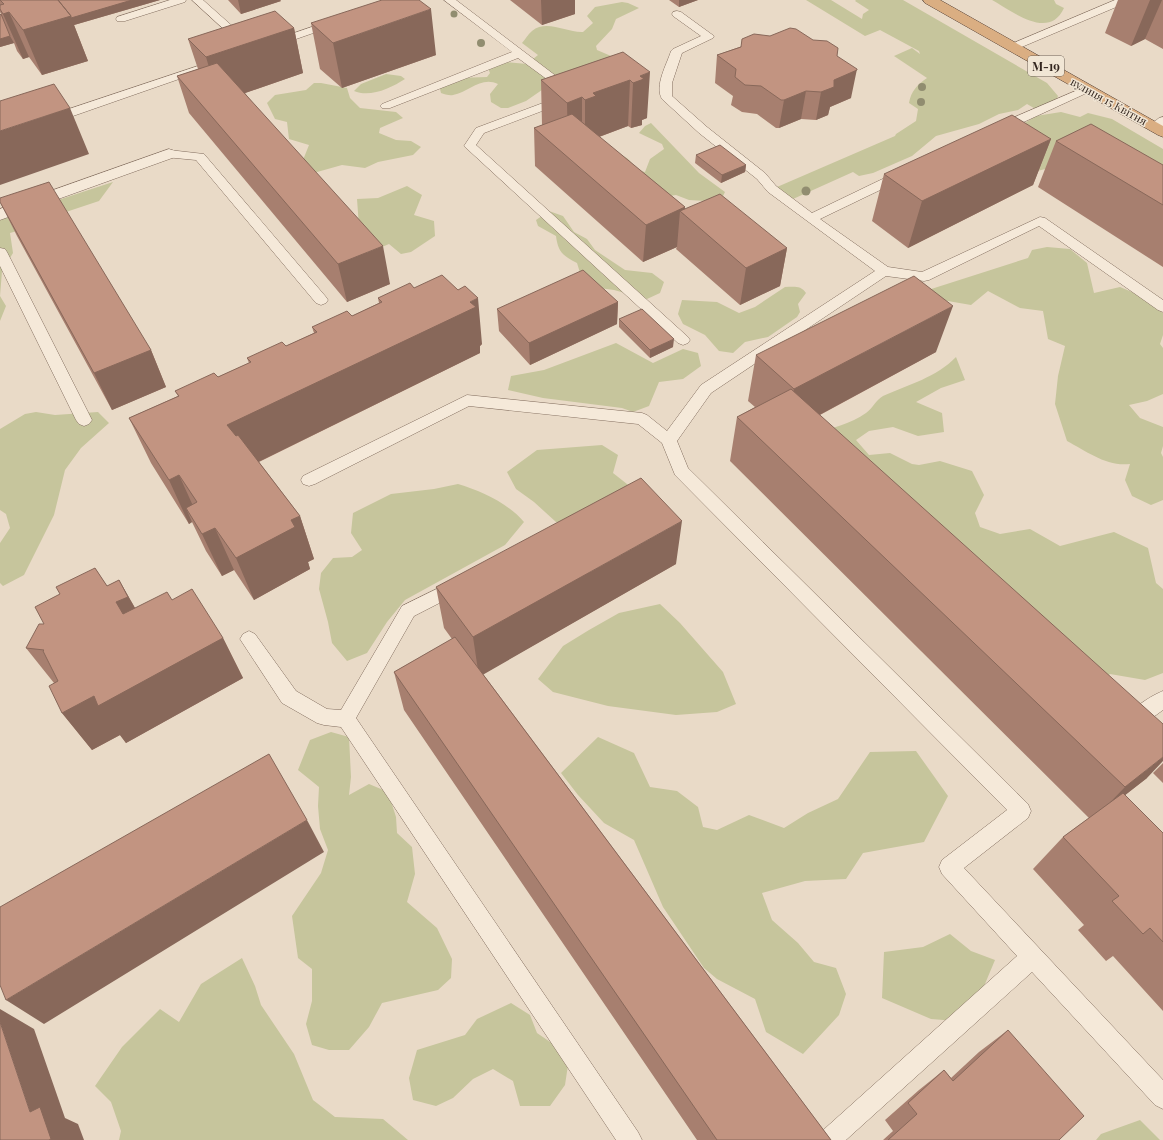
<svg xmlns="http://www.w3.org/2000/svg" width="1163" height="1140" viewBox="0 0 1163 1140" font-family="'Playfair Display',serif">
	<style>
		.green { fill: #c6c59c }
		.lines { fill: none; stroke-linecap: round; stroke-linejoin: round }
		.service-casing { stroke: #826d5e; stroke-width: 1 }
		.minor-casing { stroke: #826d5e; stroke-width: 1 }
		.trunk-casing { stroke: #503c32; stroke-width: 1 }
		.service { fill: #f5e9d9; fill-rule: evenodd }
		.minor { fill: #f5e9d9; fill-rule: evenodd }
		.trunk { fill: #daae82; fill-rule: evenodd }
		.tree { fill: #918d70 }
		.wall { fill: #a77f6f }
		.shaded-wall { fill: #88685a }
		.building { fill: #c29481; stroke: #88685a }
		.labels { text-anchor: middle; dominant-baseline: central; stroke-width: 3; stroke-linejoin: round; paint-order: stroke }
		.far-street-label { font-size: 11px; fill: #342720; stroke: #f1e6d5 }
		.shield { fill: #f1e6d5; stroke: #6d6056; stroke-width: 1 }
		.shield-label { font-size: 12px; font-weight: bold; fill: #342720 }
	</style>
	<rect width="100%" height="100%" fill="#e9dac7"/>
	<path class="green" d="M806 0H831L862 19 863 14 869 10 855 1 856 0H903L1047 83 1058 96 1055 104 1039 111 1027 104 1018 110 999 114 979 124 936 136 912 156 873 173 859 176 853 172 793 199 777 187 895 136 896 134 916 121 918 109 909 103C911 91 917 85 927 78L894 56 912 48 920 54 919 51 880 30 865 36Z
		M992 0H1054L1056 4 1064 8C1049 41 1012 11 992 0Z
		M622 2 628 3 639 8 616 19 612 29 596 46 597 50 618 59 552 83 526 101 508 108H501L491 102 490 94 498 84C481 76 469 92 453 95 450 96 444 94 441 93L439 85 457 78 487 77 490 73 487 66 496 61 527 64 538 55 522 43C525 40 528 34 532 31 547 19 567 33 583 32L593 23 587 16 595 7Z
		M386 74 401 76 405 79C391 88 370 98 354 91L361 84Z
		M314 83H321L347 88 350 98 360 108 396 112 403 118 380 128 379 133 396 140 411 141 421 147 413 155 378 162 365 168 342 165 310 174 303 160 309 145 289 139 287 122 275 119 267 103 275 95 306 90Z
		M1061 112 1080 117 1088 113 1112 119 1163 149V232L1067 164 1037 171 1015 129 1036 116Z
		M651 123 699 173 725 192 721 200 706 201 689 200 676 195 663 197 608 154C626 155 627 156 637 170L645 172 650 159 664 149 662 144 639 133 645 126Z
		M113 182 99 201 57 215 45 223 10 233 13 253 2 271 0 296 6 306 0 321V219Z
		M407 186 422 195 414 215 434 221 435 236 411 252 401 254 389 244 370 252 360 240 357 199 378 198Z
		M549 211 563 216 574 232 587 239 595 250 625 270 652 273 664 282 660 293 647 299 614 290 599 288 581 276 577 263C563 256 558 252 556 236L538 226 536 220Z
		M1047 247 1070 249 1087 263 1094 293 1120 287 1149 299 1163 313V335L1160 344 1163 348V394L1147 401 1129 405 1140 418 1163 427V446L1161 453 1163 457V500L1151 505 1132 496 1125 480 1130 464C1107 467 1086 451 1067 441L1055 404 1058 376 1065 346 1048 339 1043 311 1020 308 988 291 971 305 942 300 925 291 1028 258 1032 250Z
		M785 287C793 287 801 285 806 293L798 304 800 312 797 317 768 337 745 342 733 353 719 351 705 335 683 324 678 314 682 300 717 302 739 313 755 307Z
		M616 343 653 363 683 349 698 353 701 366 683 379 659 382 649 406 633 412 622 408 543 398 508 390 511 376 544 370Z
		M956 357 965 380 941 388 916 402 942 413 944 432 918 436 893 427 869 431 856 440 869 455 890 453 912 464 919 465 940 461 972 471 984 495 975 513 980 527 1000 534 1030 529 1060 546 1114 532 1148 548 1156 583 1163 589V673L1145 680 1110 674 1089 694 814 433C832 428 851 424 866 413 872 409 876 400 883 396 908 385 937 377 956 357Z
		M36 412 55 415 98 412 109 423 81 448 65 470 54 515 24 575 3 586 0 583V543L10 528 6 514 0 510V429L25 414Z
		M602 445 618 455 613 473 641 495 584 528 556 522 534 502 516 489 507 472 537 450Z
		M458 484C481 491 508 503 524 522L505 545 405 600 387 622 367 653 347 661 332 643 328 622 319 589 321 573 333 558 352 557 362 550 351 533 353 513 391 494 434 489Z
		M660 604 680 623 723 672 736 704 717 712 676 715 608 706 553 692 538 679 563 646 589 630 619 613Z
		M331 732 349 737 351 777 349 795 369 784 388 792 396 817 397 833 412 847 415 874 407 902 437 928 452 959 451 978 438 990 382 1003 369 1027 349 1050H329L312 1045 306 1024 312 1001V969L298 958 292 916 321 873 328 850 320 829 318 806 319 787 298 770 310 740Z
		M598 737 634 753 650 787 677 791 698 807 703 827 717 830 749 815 784 828 808 813 838 799 870 752 916 751 948 796 924 842 863 853 846 879 805 881 762 893 772 920 798 943 814 962 836 968 846 994 839 1015 803 1054 766 1032 755 999 717 979 704 968 663 907 634 840 604 823 578 795 561 773Z
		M950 934 971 951 995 960 969 1022 931 1019 882 998 884 952 923 947Z
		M242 958 255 986 261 1005 294 1054 313 1100 335 1117 383 1119 408 1140H119L121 1131 111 1102 95 1086 122 1047 160 1009 179 1022 201 984Z
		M511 1003 530 1015 537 1033 559 1048 568 1065 565 1085 550 1106H520L513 1081 493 1069 473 1079 453 1098 436 1106 413 1100 409 1078 417 1050 465 1035 477 1019Z
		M1140 1120 1160 1140H1096L1101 1134Z"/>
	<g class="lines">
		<g class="service-casing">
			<path id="service" d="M170 0H186L185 2 125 21H117L116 19 117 17Z
				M192 0H203L248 40 249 42 248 44H240Z
				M444 0H456L581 95 579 97 484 133 476 145 688 337 690 340 688 343 683 345 678 343 464 146 476 128 567 94 518 58 390 108H382L380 106 382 104 512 52Z
				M1115 0H1129L1128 2 1017 49H1009L1008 47 1009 45Z
				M677 11 681 12 714 36 713 38 682 53 672 83V96L707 127 765 173 776 186 812 213 897 172H905L907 175 905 178 820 219 888 267 922 272 1040 217 1045 218 1163 300V312L1158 310 1039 226 929 280 924 281 886 276 711 393 677 441 688 468 1028 804 1031 811 1028 818 964 868 1163 1080V1109L1155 1105 1032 972 846 1140H817L821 1132 1017 956 942 874 939 867 942 860 1007 810 675 475 662 443 638 424 469 406 315 484 309 486 303 484 301 480 303 476 467 395 642 413 647 415 667 431 701 385 875 271 768 192 757 179 699 133 662 99C654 86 667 64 671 51L673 49 701 36 673 16 672 14 673 12Z
				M335 19 339 20 340 22 339 24 279 45 275 46 270 43 271 41Z
				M198 66 202 67 204 69 202 71 53 123H45L43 120 45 117Z
				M1087 86 1091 87 1093 89 1091 91 1002 132H994L992 129 994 126Z
				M1163 117V126L1154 131 1150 130 1148 127 1159 118Z
				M169 150 204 154 326 297 328 300 326 303 321 305 316 303 196 160 165 157 163 154 165 151Z
				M0 248 5 249 7 252 92 420 89 424 84 426 79 424 76 420 0 266Z
				M457 579 463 581 466 586 463 591 414 616 356 718 638 1132 642 1140H616L341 727 324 725 317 723 282 703 240 639 243 634 249 631 255 634 296 691 327 709 341 710 402 606Z
				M1163 691V710L1141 726 1134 728 1127 726 1125 720C1130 709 1152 695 1163 691Z"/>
		</g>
		<g class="minor-casing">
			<path id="minor" d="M169 149 175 151 177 154 175 157 0 220V209Z"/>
		</g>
		<g class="trunk-casing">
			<path id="trunk" d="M923 0H940L1163 126V137L1158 135 925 3Z"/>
		</g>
		<use href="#service" class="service"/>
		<use href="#minor" class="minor"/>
		<use href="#trunk" class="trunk"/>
	</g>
	<g class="tree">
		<circle cx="454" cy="14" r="3.5"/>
		<circle cx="481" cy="43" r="4"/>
		<circle cx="922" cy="87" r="4"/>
		<circle cx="921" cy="102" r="4"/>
		<circle cx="806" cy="191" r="4.5"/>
	</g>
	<path class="wall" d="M0 0H160L74 25 88 61 42 75 29 57 23 59 17 51 14 43 0 47V15L1 14 0 12Z
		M228 0H280L281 1 241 14Z
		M510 0H575V14L542 25Z
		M669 0H698L679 7Z
		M1118 0H1163V49L1145 39 1131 46 1105 33Z
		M311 23 436 55 342 88 320 69Z
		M294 28 303 73 245 93 390 284 347 302 189 113 177 76 198 69 188 39Z
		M770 36 837 56 851 98 830 107 828 115 816 120 801 119 779 128H776L757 114 742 112 731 105 733 96 715 83 717 55Z
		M623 52 647 118 642 120V125L631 128 628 126 599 137 685 207V209L787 248 780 286 740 305 676 249 677 247 643 262 535 166 534 128 542 125 541 80Z
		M1051 139 1033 185 908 248 872 221 884 174Z
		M1056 141 1163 165V267L1038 187Z
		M696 155 746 165 745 172 721 183 695 163Z
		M0 202 151 350 166 387 112 410 17 236Z
		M414 288 482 344 480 346V353L259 462 300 516 314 559 308 562 310 569 254 600 234 570 222 576 206 551 192 522 189 524 151 463 129 418 178 396 175 391 218 377 249 363 247 358 286 346 314 333 312 327 352 316 379 303 378 298Z
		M618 302 617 324 530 365 499 331 497 309Z
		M619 319 673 347 650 358 619 327Z
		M936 352 820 415 1147 778 1125 795 1163 833V1011L1113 956 1106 961 1078 930 1084 925 1033 869 1063 837 1089 818 730 461 737 417 755 407 748 401 756 355Z
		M676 564 483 674 831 1140H697L404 710 394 672 452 639 444 628 436 587Z
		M95 568 107 586 119 580 135 608 172 600 223 638 243 678 126 743 120 735 92 750 62 713 54 683 26 648 44 624 60 594Z
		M1163 763V783L1153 773Z
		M1008 1030 1059 1140H883L893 1131 885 1120 919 1090 944 1070 951 1078 979 1052Z"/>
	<path class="shaded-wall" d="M132 0H160L74 25 88 61 42 75 23 30 71 16Z
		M238 0H280L281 1 241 14Z
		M541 0H575V14L542 25Z
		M679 0H698L679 7Z
		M1150 0H1162L1145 39 1131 46Z
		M431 9 436 55 342 88 333 43Z
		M9 12 29 57 23 59 3 14Z
		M294 28 303 73 219 102 206 57Z
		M10 36 14 43 0 47V39Z
		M857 69 851 98 830 107 828 115 816 120 821 92 834 80Z
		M650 72 647 118 642 120V125L631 128 633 83 640 76Z
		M630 80 628 126 596 138 585 146V100L593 93Z
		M806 91 801 119 779 128 784 100Z
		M582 97V143L568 149 567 103Z
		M70 108 89 154 0 185V131Z
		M1051 139 1033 185 908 248 922 201Z
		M746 165 745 172 721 183 722 175Z
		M685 207 684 215 680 211 677 247 643 262 646 225Z
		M383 246 390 284 347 302 338 264Z
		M787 248 780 286 740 305 746 268Z
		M478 298 482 344 480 346V353L244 469 227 425Z
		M618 302 617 324 530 365 529 343Z
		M953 306 936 352 784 434 794 389Z
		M674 339 673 347 650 358V350Z
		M151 350 166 387 112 410 94 373Z
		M179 475 199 519 186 508 192 522 189 524 169 480Z
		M300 516 314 559 308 562 310 569 254 600 236 558 291 520Z
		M682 521 676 564 479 677 473 637Z
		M215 528 234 570 222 576 202 534Z
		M95 568 117 602 119 580 143 622 123 614Z
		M223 638 243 678 126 743 120 735 92 750 62 713 94 696Z
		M1163 757V761L1147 778 1092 821 1125 787Z
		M307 820 324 852 44 1024 6 1000Z
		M0 1009 34 1029 65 1118 78 1124 84 1140H49L30 1112 0 1022Z"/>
	<path class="building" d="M0 0H58L71 16 23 30 9 12 3 14 0 9V5L4 4Z
		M58 0H132L71 18V16Z
		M382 0H419L431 9 333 43 311 23Z
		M275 11 294 28 206 57 188 39Z
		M1 14 10 36 0 39V15Z
		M790 28 796 29 813 40 827 41 838 48 837 56 857 69V70L834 80V87L821 92 806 91 784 100H781L761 86 745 85 735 77 736 69 717 55 741 47 742 39 754 34 770 36Z
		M623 52 650 72 640 76 644 79 633 83 630 80 593 93 596 96 585 100 582 97 567 103 541 80Z
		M217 63 383 246 338 264 177 76Z
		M54 84 70 108 0 131V101Z
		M572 114 685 207 646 225 534 128Z
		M1012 115 1051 139 922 201 884 174Z
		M1091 124 1163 165V205L1056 141Z
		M720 145 746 165 722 175 696 155Z
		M49 182 151 350 94 373 0 202V198Z
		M720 194 787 248 746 268 680 211Z
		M583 270 618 302 529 343 497 309Z
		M442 275 458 290 465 286 478 298 470 302 476 307 227 425 236 436 238 435 300 516 291 520 295 527 236 558 215 528 202 534 186 508 197 502 179 475 169 480 129 418 179 396 175 391 214 373 218 377 251 362 247 358 282 342 286 346 317 332 312 327 347 311 352 316 382 302 378 298 410 283 414 288Z
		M914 276 953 306 794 389 756 355Z
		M642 309 674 339 650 350 619 319Z
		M791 389 1163 724V757L1125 787 737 417Z
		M641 478 682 521 473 637 436 587Z
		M95 568 107 586 119 580 128 597 116 602 123 614 167 592 172 600 192 589 223 638 98 706 94 696 62 713 49 686 58 681 43 651 44 650 26 648 39 624H44L35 607 60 594 56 587Z
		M455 637 831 1140H717L394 672Z
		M269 754 307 820 6 1000 0 985V907Z
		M1123 793 1163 833V942L1150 928 1143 934 1112 901 1119 896 1063 837Z
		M0 1022 30 1112 40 1107 51 1139 49 1140H0Z
		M1008 1030 1084 1116 1059 1140H888L917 1114 908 1103 944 1070 953 1081Z"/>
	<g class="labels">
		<g class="far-street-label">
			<text transform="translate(1109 101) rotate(29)">вулиця 15 Квітня</text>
		</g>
		<rect class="shield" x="1028" y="56" width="36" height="20" rx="3"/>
		<g class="shield-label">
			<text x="1046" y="66">М-19</text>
		</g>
	</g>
</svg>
